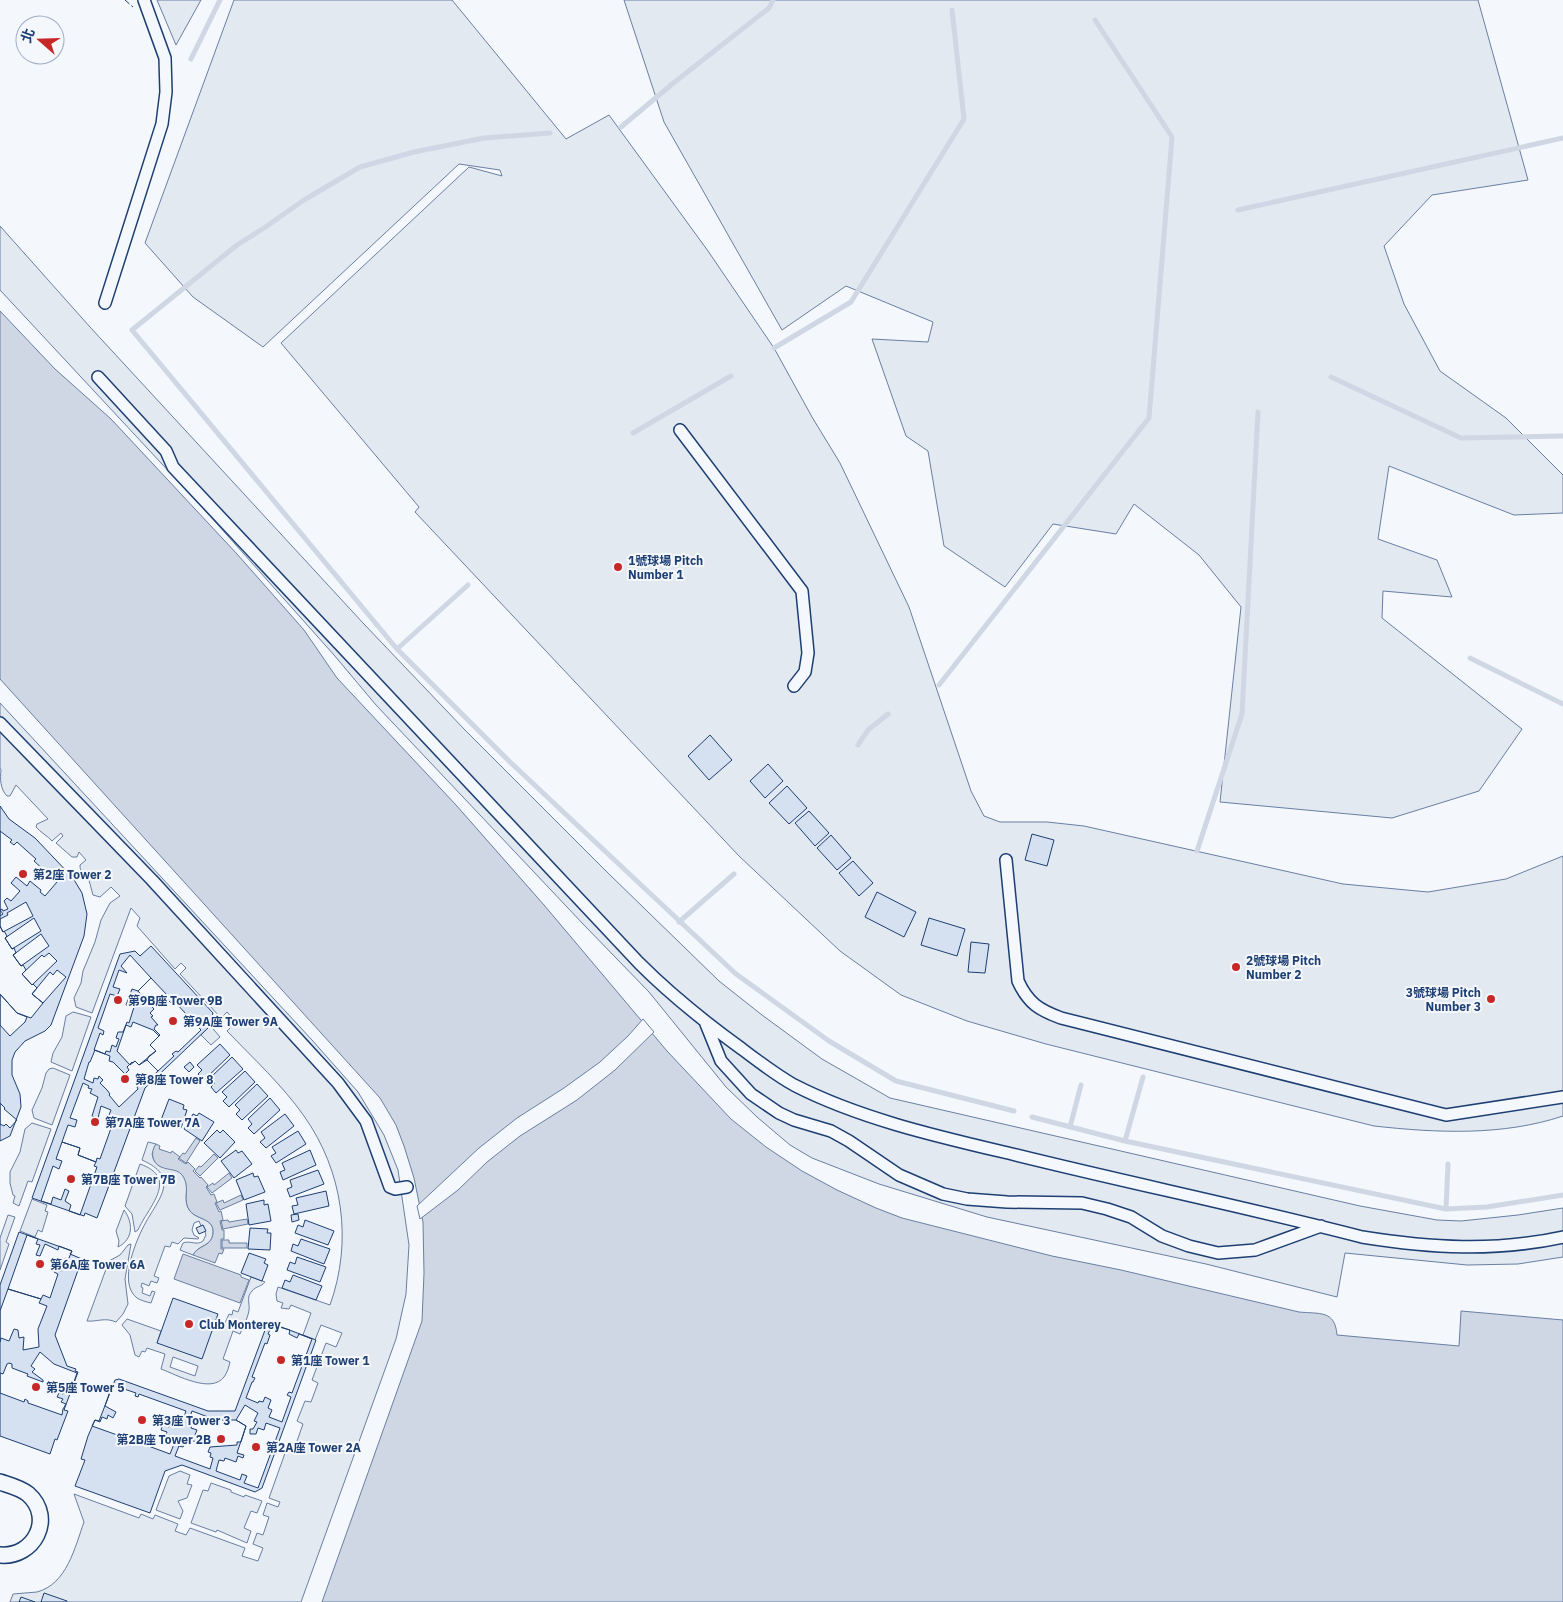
<svg xmlns="http://www.w3.org/2000/svg" width="1563" height="1602" viewBox="0 0 1563 1602" font-family="'IBM Plex Sans','Noto Sans TC',sans-serif">
	<style>
		.green { fill: #e3e9f0; stroke: #687fa3; fill-rule: evenodd }
		.water { fill: #cfd7e4; stroke: #687fa3 }
		.pier { fill: #f4f7fb; stroke: #687fa3 }
		.lines { fill: none; stroke-linecap: round; stroke-linejoin: round }
		.stream { stroke: #cfd7e4; stroke-width: 5 }
		.building { fill: #d5e0f0; stroke: #1d3f73; fill-rule: evenodd }
		.pedestrian-casing { stroke: #1d3f73; stroke-width: 14 }
		.minor-casing { stroke: #1d3f73; stroke-width: 18 }
		.pedestrian { stroke: #f4f7fb; stroke-width: 11 }
		.minor { stroke: #f4f7fb; stroke-width: 15 }
		.fence { stroke: #1d3f73; stroke-width: 1; stroke-dasharray: 6 2.5; stroke-linecap: butt }
		.poi-dot { fill: #c62828; stroke: #f4f7fb; stroke-width: 2 }
		.labels { text-anchor: middle; dominant-baseline: central; stroke-width: 4; stroke-linejoin: round; paint-order: stroke }
		.poi-label { font-size: 12px; font-weight: bold; fill: #1d3f73; stroke: #f4f7fb; text-anchor: start }
	</style>
	<rect width="100%" height="100%" fill="#f4f7fb"/>
	<path class="green" d="M157 0H201L176 45Z
		M234 0H452L566 139 609 115 708 251 774 348 812 417 840 463 909 607 971 791 984 816 1000 822H1047L1084 826 1343 884 1428 892 1506 879 1563 856V1116C1503 1136 1437 1133 1374 1126L1046 1044 967 1021 901 995 840 951 739 856 415 512 419 507 281 343 469 167 502 176 500 170 459 164 263 347 193 297 145 243Z
		M624 0H1478L1528 180 1432 195 1384 246 1404 304 1440 371 1506 418 1563 475V513L1514 515 1389 466 1378 539 1437 560 1452 597 1383 591 1382 618 1522 729 1479 791 1392 818 1220 802 1241 607 1199 555 1134 504 1116 534 1053 524 1005 587 944 546 928 451 906 436 872 339 928 342 933 322 846 286 782 330 664 122Z
		M0 226 90 327 363 623 464 729 609 874 719 981 762 1015 822 1059 890 1098 1360 1206 1437 1220 1461 1221 1518 1215 1563 1208V1257L1518 1264 1467 1265 1345 1253 1337 1297 1206 1264 987 1217 879 1184 812 1158 790 1145 757 1117 726 1087 649 992 584 925 376 705 334 655 202 507 0 290Z
		M0 703 312 1040 358 1092 384 1135 398 1170 409 1245 406 1294 396 1339 301 1602H10L13 1594C21 1593 29 1593 37 1592 67 1584 75 1547 84 1522L74 1494 139 1518 141 1514 153 1519 155 1515 178 1524 175 1531 186 1535 190 1528 245 1548 242 1556 258 1561 263 1548 253 1544 257 1533 263 1535 269 1517 263 1515 267 1503 278 1507 280 1502 269 1498 289 1442 296 1444 303 1424 297 1421 305 1401 311 1402 318 1383 312 1380 326 1343 336 1347 342 1333 321 1325 315 1340 303 1335 311 1313 291 1305 289 1309 281 1308 283 1303 277 1301 276 1294 278 1287 330 1305C353 1241 343 1171 304 1116 283 1086 253 1058 227 1031L236 1022 227 1012 221 1018 180 974 186 968 181 963 175 969 137 926 140 918 131 908 92 1013 76 1007 74 998 81 983 83 971 95 942 101 920 110 903 120 896 111 887 100 897 93 895C91 889 90 880 86 875 82 870 80 872 80 865L86 860 79 852 77 857H72L56 843 63 836 61 833 52 841C48 836 40 832 36 827L37 824 48 819 16 785 10 796H7C0 789 0 778 1 770L0 768Z
		M73 1012 91 1017 72 1071 51 1062 53 1053 62 1037 66 1016Z
		M209 1024 220 1037 211 1045 201 1035 208 1028Z
		M53 1068 70 1075 52 1125 34 1118 32 1110 42 1088 46 1073 49 1069Z
		M32 1123 51 1129 32 1182 28 1181 19 1206 13 1203 15 1196 13 1195 10 1183V1172L20 1152 25 1129Z
		M148 1142 156 1144 152 1154C156 1174 171 1163 182 1174 192 1185 181 1200 190 1211 197 1220 215 1218 213 1234 212 1246 198 1245 193 1255L180 1250 183 1243C190 1240 197 1246 203 1241L206 1235 203 1225 201 1226 199 1221 194 1223 192 1230 194 1235 199 1238 198 1239 184 1238 178 1244 172 1242 170 1247 165 1246 154 1276 159 1278 157 1283 151 1281 149 1286 142 1283 141 1287 143 1288 142 1293 150 1296 152 1291 155 1292 151 1303C146 1302 140 1300 137 1298 117 1283 137 1238 146 1222 160 1197 180 1177 142 1160Z
		M140 1164C180 1178 148 1207 138 1230L135 1232 132 1214 125 1206Z
		M32 1199 47 1205 45 1211 48 1212 42 1232 38 1230 35 1237 20 1231Z
		M124 1210C133 1222 134 1239 118 1247L119 1241 116 1231Z
		M8 1215 15 1217 6 1242 9 1244 0 1270V1238Z
		M131 1244 125 1279 128 1304 123 1314 116 1322C105 1317 97 1322 87 1321L109 1261 120 1255 128 1245Z
		M251 1277 265 1282C261 1287 256 1286 252 1291 246 1297 250 1304 249 1310 248 1318 243 1326 240 1334L233 1331 223 1359 230 1362C229 1367 227 1373 224 1377 211 1394 177 1375 161 1369L165 1354 147 1348 145 1352 142 1351 139 1357 135 1355 130 1335 122 1325 127 1319 161 1331 157 1343 217 1317 220 1318 219 1321 225 1323 229 1314 232 1315 233 1310 238 1312ZM173 1357 198 1366 195 1376 170 1367Z
		M180 1471 190 1475 187 1484 192 1485 187 1498 178 1501 183 1511 180 1519 156 1510 169 1476Z
		M211 1483 231 1490V1492L244 1497 245 1495 262 1501 257 1513 251 1511 244 1528 251 1531 247 1543 217 1530 216 1532 191 1523 203 1490 208 1491Z"/>
	<path class="water" d="M0 311 55 369 111 419 237 554 304 630 337 678 456 805 544 905 667 1051 731 1119 766 1147 802 1171 837 1190 876 1208 902 1218 1052 1256 1121 1270 1299 1312C1320 1314 1335 1310 1337 1335L1459 1346 1461 1311 1563 1320V1602H322L422 1321 424 1273 423 1222 414 1178 404 1146 396 1125 380 1098 0 679Z
		M196 1138 200 1141 186 1163 179 1158 183 1153 185 1154Z
		M156 1144 160 1146 159 1149 171 1153 172 1151 180 1157 178 1159 186 1164 188 1162 195 1169 193 1171 200 1178 201 1177 208 1185 206 1187 211 1195 214 1194 217 1202 215 1203 219 1212 221 1211 223 1220 220 1221 222 1230H224V1239H221V1249H224L222 1254 219 1253 215 1263 193 1255C198 1245 211 1247 213 1234 215 1218 197 1220 190 1211 182 1201 190 1189 184 1178 179 1168 170 1171 161 1167 152 1163 150 1152 156 1144Z
		M214 1154 218 1158 200 1176 195 1171 199 1166 201 1167Z
		M229 1173 232 1178 212 1193 207 1187 213 1183 214 1185Z
		M241 1195 243 1200 220 1210 216 1203 223 1200 224 1203Z
		M247 1219 248 1224 223 1229 221 1221 228 1220 229 1222Z
		M222 1240H229V1243H247V1248H222Z
		M183 1254 241 1275V1277L249 1280 240 1303 174 1279Z"/>
	<path class="pier" d="M643 1019 654 1032 615 1070 577 1100 520 1136 487 1162 458 1190 420 1219 417 1206 479 1148 517 1118 564 1088 600 1062 628 1036Z"/>
	<g class="lines">
		<path class="stream" d="M191 59 220 0
			M621 127 671 85 769 8 773 0
			M550 133 484 138 414 152 360 167 304 200 264 228 237 245 132 330 397 649 510 762 736 974 829 1041 896 1081 1014 1111
			M1238 210 1563 138
			M774 348 851 302 964 119 952 10
			M1331 377 1461 438 1563 436
			M633 433 731 376
			M397 649 468 585
			M1470 658 1563 704
			M939 685 1149 418 1172 137 1095 20
			M858 745 868 730 888 714
			M1197 851 1242 714 1258 412
			M679 922 734 874
			M1032 1117 1125 1141 1446 1209 1487 1207 1563 1195
			M1070 1127 1081 1085
			M1125 1141 1143 1077
			M1446 1209 1448 1164"/>
	</g>
	<path class="building" d="M710 735 732 760 709 780 688 756Z
		M768 764 783 781 765 798 750 781Z
		M787 786 807 808 789 824 769 803Z
		M0 806 9 819 35 838 73 878 82 893 87 914 84 936 51 1025 45 1031 25 1041 15 1052 12 1060V1075L20 1094 21 1107 10 1136 0 1141V994L17 1013 31 1018 43 1003 32 994 37 988 33 984 32 985 22 974 26 970 23 965 21 966 13 955 16 953 14 948 12 949 5 938 7 936 4 931 3 932 0 926Z
		M809 811 829 833 815 846 795 823Z
		M0 831 12 840 10 842 14 845 17 842 36 859 34 861 57 882 45 896 40 892 41 890 30 881 27 886 16 877 11 883 20 891 11 901 7 898 4 901 8 909 3 911 2 909 0 910 3 914 0 916Z
		M1032 834 1054 840 1047 866 1025 860Z
		M831 835 851 858 837 870 817 848Z
		M853 861 873 883 859 896 839 873Z
		M877 892 916 912 904 937 865 917Z
		M26 902 33 916 3 932 0 926V919L8 915 7 913Z
		M34 918 41 931 12 949 5 938Z
		M929 918 965 929 957 956 921 945Z
		M41 934 49 946 21 966 13 955Z
		M971 942 989 944 985 973 968 972Z
		M151 946 213 1013 208 1028 145 1088 97 1218 85 1213 84 1216 32 1198 120 954 135 951 140 956ZM133 1022 153 1030 159 1036 150 1045 156 1051 139 1065 135 1061 130 1065 117 1051 126 1025 131 1027Z
		M49 953 57 961 32 985 22 974 42 955 44 957Z
		M130 955 151 978 138 991 132 989 126 1005 134 1007 129 1023 127 1022 123 1032H118L116 1038 119 1039 116 1047 112 1045 110 1052 106 1051 105 1054 94 1050 100 1033 103 1035 104 1031 98 1028 110 994 117 996 120 989 113 987 119 970 127 973 121 966Z
		M57 970 66 977 43 1003 32 994 50 972 53 975Z
		M151 978 168 996 166 998 171 1003 174 1001 201 1030 178 1052 176 1051 172 1054 174 1056 158 1071 147 1060 149 1056 156 1051 150 1045 160 1035 154 1029 156 1025H158L151 1017 153 1016 150 1013 154 1009 138 991Z
		M0 994 17 1013 27 1017 25 1022 10 1036 0 1025Z
		M220 1044 230 1055 204 1080 198 1074 202 1070 197 1065Z
		M95 1050 110 1056 109 1061 113 1062 125 1074 129 1070 127 1067 132 1062 133 1063 135 1061 139 1065 147 1060 158 1071 141 1087 139 1085 137 1087 138 1089 119 1107 109 1095 110 1094 107 1090 100 1083 103 1080 99 1076 98 1079 94 1078 93 1083 84 1079 89 1062H90Z
		M232 1057 243 1069 216 1093 211 1087 215 1083 210 1078Z
		M190 1062 194 1067 189 1072 184 1067Z
		M245 1071 255 1082 229 1107 223 1101 227 1097 222 1092Z
		M83 1083 89 1086 88 1088 92 1089 90 1093 98 1097 92 1116 98 1118 101 1106 111 1110 109 1115 115 1117 100 1159 97 1158 96 1162 78 1155 80 1148 62 1142 68 1125 75 1127 77 1120 70 1118Z
		M257 1084 268 1096 242 1120 236 1114 240 1110 235 1105Z
		M270 1098 280 1110 254 1134 248 1128 252 1124 248 1119Z
		M169 1099 184 1105 183 1109 187 1110 181 1128 161 1120Z
		M0 1103 5 1108 4 1109 17 1120 10 1128 6 1124 4 1126 0 1124Z
		M199 1113 214 1122 202 1141 184 1129 193 1114 197 1116Z
		M285 1114 294 1126 266 1148 260 1142 265 1138 261 1132Z
		M217 1130 220 1133 223 1130 235 1142 220 1158 204 1143Z
		M298 1131 306 1144 276 1163 271 1156 276 1153 272 1147Z
		M62 1142 80 1148 78 1155 96 1162 94 1166 97 1167 80 1215 69 1211 71 1205 65 1201 69 1191 65 1189 61 1200 53 1197 51 1204 41 1201 53 1166 59 1169 62 1161 56 1159Z
		M236 1150 238 1153 242 1151 252 1164 234 1178 221 1161Z
		M310 1150 316 1165 283 1180 280 1172 285 1170 282 1163Z
		M318 1170 324 1184 290 1197 287 1189 292 1187 290 1180Z
		M253 1173 254 1177 258 1176 265 1192 244 1200 236 1180Z
		M326 1191 329 1206 294 1214 292 1206 298 1205 296 1198Z
		M264 1200V1205L268 1204 271 1221 249 1225 246 1204Z
		M298 1214 299 1220 292 1222 291 1215Z
		M305 1220 334 1231 328 1245 295 1233 298 1225 303 1227Z
		M203 1225 206 1231 199 1234 196 1228Z
		M250 1228 268 1229 267 1233H271L270 1250 248 1249Z
		M19 1232 72 1251 70 1254 82 1259 55 1335 67 1366 76 1369 75 1371 78 1372 64 1410 68 1411 57 1440 55 1439 50 1454 0 1436V1285Z
		M27 1235 38 1239 36 1244 40 1245 36 1255 40 1256 45 1244 58 1250 59 1246 72 1251 68 1260 65 1258 61 1271 55 1269 54 1272 58 1274 50 1298 43 1295 41 1299 8 1289Z
		M301 1239 330 1249 324 1264 291 1251 293 1244 298 1246Z
		M249 1253 266 1259 264 1263 268 1265 262 1281 241 1273Z
		M297 1257 326 1267 320 1282 287 1270 290 1262 295 1264Z
		M293 1275 322 1286 316 1300 282 1288 285 1280 290 1282Z
		M8 1289 41 1299 39 1303 47 1306 38 1329 39 1347 23 1350 24 1337 19 1338 18 1330 14 1329 9 1341 1 1338 0 1342V1311Z
		M173 1298 218 1314 202 1359 157 1343Z
		M268 1322 316 1340 262 1488 255 1492 182 1465 165 1471 150 1513 75 1486 85 1460 81 1459 88 1436 95 1420 99 1421 115 1380 119 1379 208 1411H235Z
		M272 1325 290 1330 289 1334 297 1338 299 1334 312 1339 292 1393 289 1392 287 1395 291 1397 282 1422 269 1417 272 1410 268 1408 271 1400 265 1397 263 1402 259 1401 258 1403 246 1398 252 1382H253L255 1378 252 1377 265 1343 267 1344 270 1335 268 1334Z
		M40 1352 54 1364 77 1373 70 1394 64 1391 63 1394 57 1392 59 1393 57 1397 63 1399 61 1402 66 1404 63 1409 62 1415 28 1403V1401L25 1399 24 1402 0 1393V1373L3 1374 7 1364 9 1363 12 1364V1368L28 1374 27 1376 43 1382V1380L32 1372 35 1369 31 1366Z
		M112 1385 136 1393 135 1396 138 1397 139 1394 186 1411 182 1422 176 1420 175 1423 171 1421 169 1427 163 1424 161 1430 167 1432 165 1438 169 1439V1442L174 1444 170 1454 124 1437 125 1435 121 1434 120 1436 92 1426 95 1420 100 1422 102 1417 107 1419 108 1415 113 1418 116 1412 105 1406Z
		M245 1405 258 1413 254 1421 257 1422 253 1429H250V1434H256L258 1428 264 1430 266 1423 280 1428 258 1488 244 1483 247 1476 242 1474 240 1480 216 1471 219 1460 224 1461 225 1458 236 1462 238 1456 243 1458 244 1455 237 1453 246 1426 236 1420Z
		M192 1411 216 1420H236L246 1426 241 1442H237V1445L210 1447 208 1452 211 1453 210 1457 213 1458 210 1469 175 1456 179 1446 183 1447 185 1443 190 1445 191 1440 199 1443 201 1438 195 1435 197 1430 191 1428 192 1424 188 1422Z
		M44 1593 67 1601V1602H41Z
		M21 1597 35 1602H19Z"/>
	<g class="lines">
		<g class="pedestrian-casing">
			<path id="pedestrian" d="M105 303 162 124 166 92 165 58 144 0
				M98 377 166 451 173 467 639 963C671 995 706 1023 742 1049 759 1062 776 1075 794 1085 860 1119 940 1137 1012 1154 1129 1183 1246 1207 1362 1237 1431 1248 1494 1252 1563 1237
				M680 430 802 591 808 653 805 672 794 686
				M0 723 152 880 338 1083 366 1121 390 1187 395 1189 407 1187
				M1006 860 1018 981C1028 1003 1039 1010 1061 1018L1446 1115 1563 1097
				M706 1024 721 1061 751 1094 779 1113 794 1120 831 1131 849 1141 899 1175 943 1194 967 1199 1007 1202 1082 1203 1107 1209 1131 1217 1162 1236 1189 1246 1218 1253 1255 1250 1321 1226"/>
		</g>
		<g class="minor-casing">
			<path id="minor" d="M0 1482C9 1485 21 1488 28 1494 55 1518 34 1558 0 1555"/>
		</g>
		<use href="#pedestrian" class="pedestrian"/>
		<use href="#minor" class="minor"/>
		<path class="fence" d="M125 0 133 7"/>
	</g>
	<g class="poi-dot">
		<circle cx="618" cy="567" r="5"/>
		<circle cx="23" cy="874" r="5"/>
		<circle cx="1236" cy="967" r="5"/>
		<circle cx="1491" cy="999" r="5"/>
		<circle cx="118" cy="1000" r="5"/>
		<circle cx="173" cy="1021" r="5"/>
		<circle cx="125" cy="1079" r="5"/>
		<circle cx="95" cy="1122" r="5"/>
		<circle cx="71" cy="1179" r="5"/>
		<circle cx="40" cy="1264" r="5"/>
		<circle cx="189" cy="1324" r="5"/>
		<circle cx="281" cy="1360" r="5"/>
		<circle cx="36" cy="1387" r="5"/>
		<circle cx="142" cy="1420" r="5"/>
		<circle cx="221" cy="1439" r="5"/>
		<circle cx="256" cy="1447" r="5"/>
	</g>
	<g class="labels">
		<g class="poi-label">
			<text x="628" y="560">1號球場 Pitch<tspan x="628" dy="14">Number 1</tspan></text>
			<text x="33" y="874">第2座 Tower 2</text>
			<text x="1246" y="960">2號球場 Pitch<tspan x="1246" dy="14">Number 2</tspan></text>
			<text x="1481" y="992" text-anchor="end">3號球場 Pitch<tspan x="1481" dy="14">Number 3</tspan></text>
			<text x="128" y="1000">第9B座 Tower 9B</text>
			<text x="183" y="1021">第9A座 Tower 9A</text>
			<text x="135" y="1079">第8座 Tower 8</text>
			<text x="105" y="1122">第7A座 Tower 7A</text>
			<text x="81" y="1179">第7B座 Tower 7B</text>
			<text x="50" y="1264">第6A座 Tower 6A</text>
			<text x="199" y="1324">Club Monterey</text>
			<text x="291" y="1360">第1座 Tower 1</text>
			<text x="46" y="1387">第5座 Tower 5</text>
			<text x="152" y="1420">第3座 Tower 3</text>
			<text x="211" y="1439" text-anchor="end">第2B座 Tower 2B</text>
			<text x="266" y="1447">第2A座 Tower 2A</text>
		</g>
	</g>
	<g transform="translate(40 40) rotate(290)"><circle r="24" fill="#f4f7fb" stroke="#9eadc5"/>
	<path d="M0-4L9 19L0 12L-9 19Z" fill="#c62828"/>
	<text y="-8" font-size="14" font-weight="bold" text-anchor="middle" fill="#1d3f73">北</text>
	</g>
</svg>
